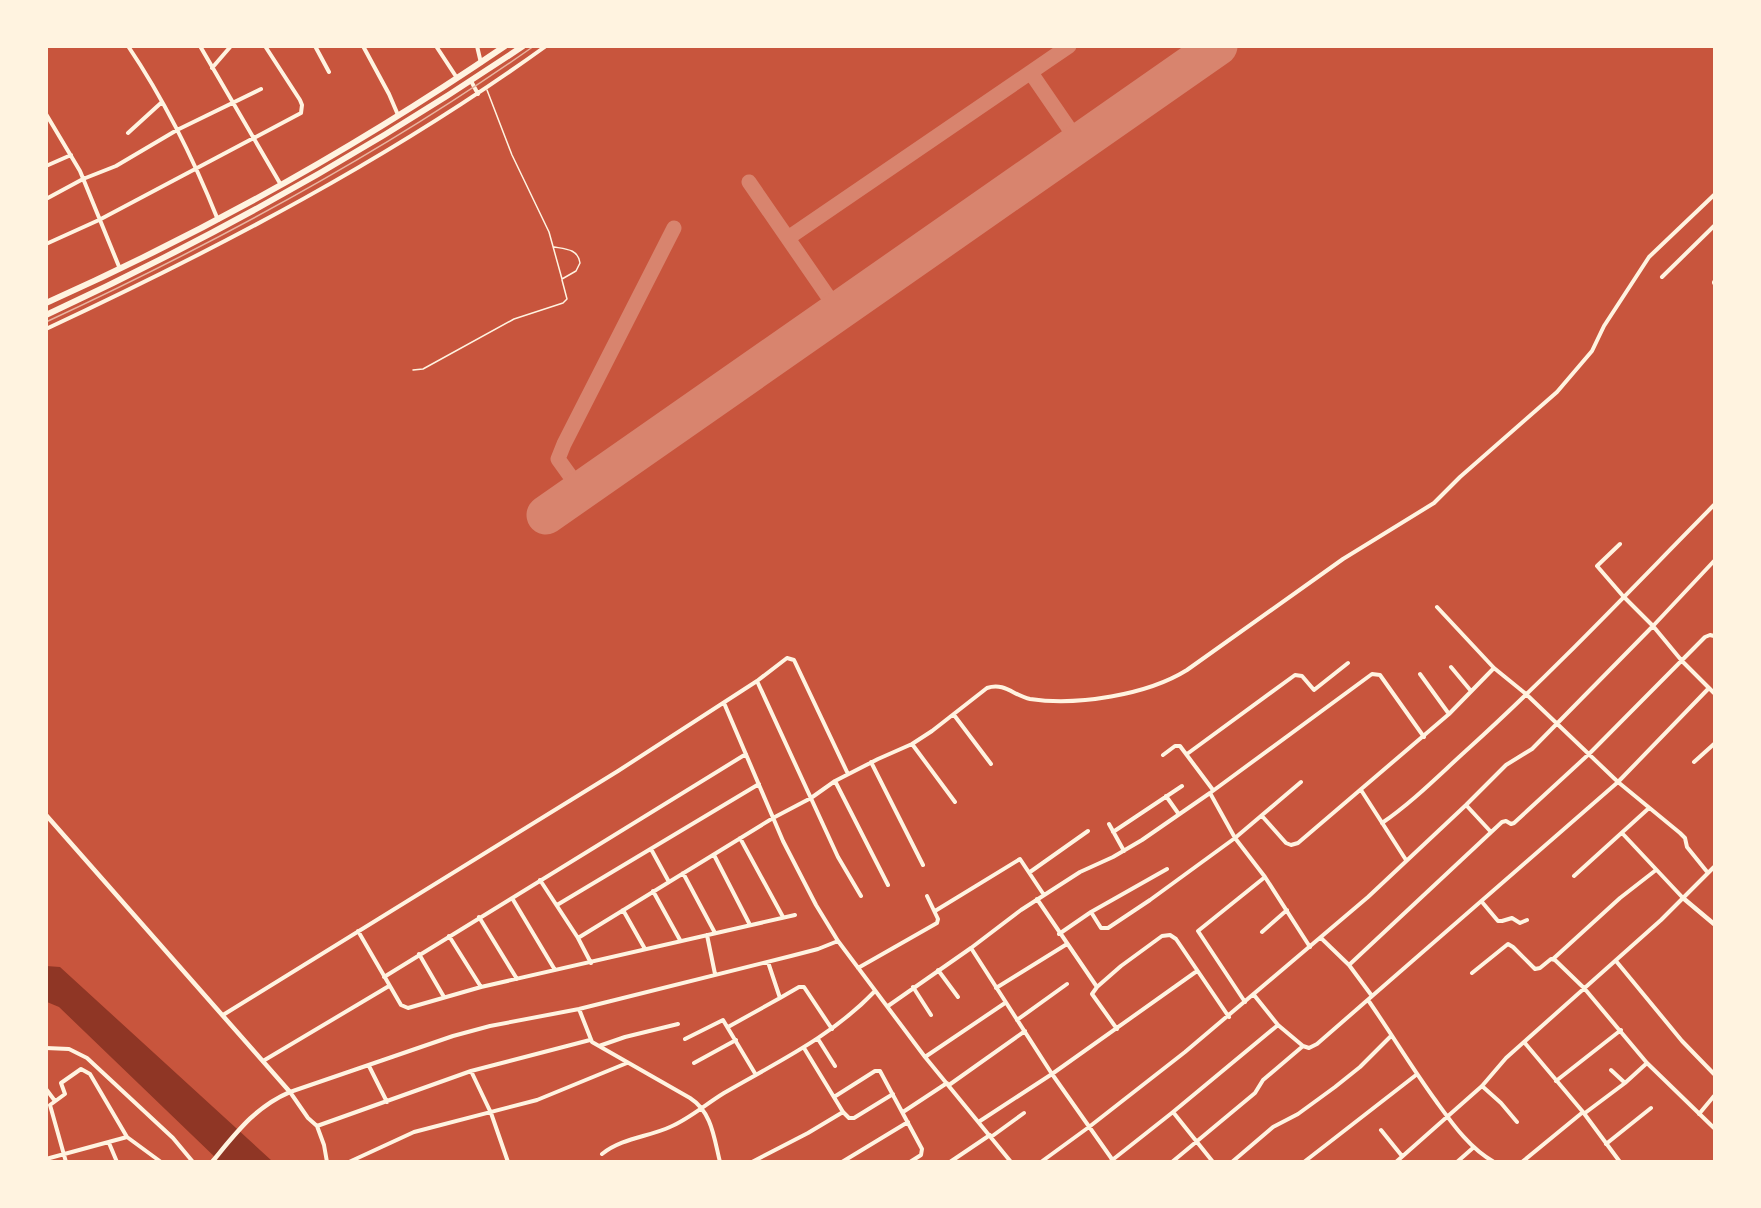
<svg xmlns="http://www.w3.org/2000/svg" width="1761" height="1208" viewBox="0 0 1761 1208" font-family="Signika,sans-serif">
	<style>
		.water { fill: #8f3625 }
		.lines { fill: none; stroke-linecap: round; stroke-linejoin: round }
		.taxiway { stroke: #d8846e; stroke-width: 15 }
		.runway { stroke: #d8846e; stroke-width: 39 }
		.service { stroke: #fff3e0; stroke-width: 1.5 }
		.minor { stroke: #fff3e0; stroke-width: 4 }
		.tertiary { stroke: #fff3e0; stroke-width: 4.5 }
		.trunk { stroke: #fff3e0; stroke-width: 6 }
		.rail { stroke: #e9b49f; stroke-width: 1.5 }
	</style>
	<rect width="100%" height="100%" fill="#c8553d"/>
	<path class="water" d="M46 966 60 967 272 1161H219L59 1007 47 1002Z"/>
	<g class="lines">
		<path class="taxiway" d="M1031 73 1079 143
			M749 182 838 311
			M788 238 1069 46
			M581 491 558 459 564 444 674 228"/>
		<path class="runway" d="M546 515 1218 46"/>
		<path class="service" d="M487 90 512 155 549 232 562 279 576 271 580 263C578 249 566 249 554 247
			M413 370 423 369 514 319 563 303 567 299 562 280"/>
		<path class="minor" d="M128 46C165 101 194 160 218 220
			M200 46 281 185
			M315 46 329 72
			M363 46 389 94 398 115
			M436 46 457 78
			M477 46 481 63
			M212 68 231 46
			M471 81 478 94
			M46 114 80 171 120 269
			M128 133 162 102
			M46 166 71 155
			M46 199 83 179 116 166 177 130 261 89
			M46 244 99 220 301 113 302 105 300 100 265 46
			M1662 277 1714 226
			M1714 283V282
			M46 329C219 248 391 158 546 46
			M1714 561 1653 626 1682 661 1714 693
			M1437 607 1494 668 1526 694 1618 782 1680 833 1685 838 1687 847 1708 873
			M1451 667 1471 691
			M1420 674 1449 714
			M757 681 787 658 794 660 848 774
			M724 703 783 841 816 905 838 941 925 1057 1011 1162
			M954 715 991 764
			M912 744 955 802
			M1187 754 1295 675 1302 676 1314 690 1348 663
			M1163 755 1175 746H1180L1213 790
			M871 762 923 865
			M1694 762 1714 744
			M835 781 888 885
			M1361 790 1406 860
			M1210 793 1235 838 1265 877 1310 947
			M1166 796 1178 813
			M1466 805 1491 832
			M1262 816 1286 843 1291 845 1298 843 1449 714 1494 668
			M1382 823C1414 801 1440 774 1469 748 1554 671 1634 586 1714 505
			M1109 824 1124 851
			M1113 832 1182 786
			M1622 833 1683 898
			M740 838 783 917
			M651 849 669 882
			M714 855 750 925
			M1030 872 1088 831
			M683 873 715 933
			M1574 876 1649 808
			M540 880 578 938
			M653 891 680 940
			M512 898 555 970
			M1037 899 1097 987 1121 966 1162 936 1170 935 1176 939 1229 1017
			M1482 902 1498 921H1502L1512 918 1520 923 1527 920
			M557 905 759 784
			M623 910 645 949
			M935 911 1020 859 1044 895
			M1091 912 1101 928H1108L1150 900 1235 838 1301 782
			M479 917 517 979
			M358 931 401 1005 408 1008 481 987 795 915
			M1262 932 1287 910
			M1059 934 1091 912 1167 869
			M707 935 715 974
			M449 936 481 987
			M1321 938 1349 965 1372 996
			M971 948 1052 1074 1114 1162
			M419 954 444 997
			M1553 959 1620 898 1656 870
			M1616 961 1682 1041 1714 1074
			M591 963 578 938 773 818 811 798 835 781 878 759 912 744 932 731 987 688C1005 682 1014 696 1030 699 1077 706 1147 695 1187 670L1343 559 1434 503 1460 477 1557 392 1592 351 1604 326 1649 257 1714 195
			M1349 965 1502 822 1506 821 1511 824 1514 823 1589 754 1705 637 1710 635 1714 636
			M858 968 937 923 938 919 927 896
			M938 970 958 997
			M1472 973 1508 944 1513 947 1535 969 1540 968 1551 959 1555 960 1584 988 1647 1063 1714 1128
			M384 977 746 754
			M913 987 931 1015
			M1097 987 1092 994 1117 1029
			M996 988 1067 944
			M1254 995 1278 1025 1303 1046 1309 1048 1317 1044 1618 782 1709 688
			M780 998 799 987H804L832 1029
			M1368 1000C1391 1033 1412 1068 1436 1101 1452 1123 1469 1148 1494 1162
			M1245 1002 1198 931 1265 877
			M888 1006 971 948 1021 910 1080 872 1113 857 1142 840 1210 793 1372 674 1380 675 1424 737
			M579 1009 592 1042 690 1098C712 1112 714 1138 720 1162
			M223 1015 618 771 757 681 838 857 861 896
			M1017 1020 1067 984
			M728 1027 780 998 768 962
			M685 1039 723 1020 756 1075
			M818 1039 835 1066
			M590 1040 471 1071 317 1126 308 1118 290 1092 453 1036 490 1026 579 1009 791 956 818 949 838 941
			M1524 1042 1583 1112 1620 1162
			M599 1046 625 1037 678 1024
			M46 1048 69 1049 87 1058 173 1138 193 1162
			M804 1048 843 1112 849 1118H854L893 1094
			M925 1057 1005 1003
			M263 1061 389 986
			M694 1063 736 1040
			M369 1066 387 1102
			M1611 1070 1625 1083
			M471 1071 491 1113 508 1162
			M1556 1081 1621 1030
			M949 1085 1025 1031
			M1482 1086 1501 1103 1517 1122
			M46 1089 55 1101
			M834 1097 875 1071H880L922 1149 921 1155 910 1162
			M903 1112 947 1083
			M1173 1112 1278 1025
			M1585 1113 1625 1083 1647 1063
			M1699 1114 1714 1096
			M980 1121 1052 1074 1197 971
			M317 1126 324 1145 327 1162
			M1381 1130 1402 1156
			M991 1137 1024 1113
			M109 1143 117 1162
			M1606 1144 1651 1108
			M602 1154C622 1138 648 1137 670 1127 689 1119 706 1104 724 1093 779 1061 831 1037 875 991
			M46 1159 127 1137
			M1111 1161 1173 1112 1213 1162
			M66 1162 50 1105 65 1094 61 1083 81 1069 90 1074 127 1137 161 1162
			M349 1162 414 1132 537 1100 627 1063
			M752 1162 808 1133 843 1112
			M842 1162 908 1122
			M950 1162 990 1135
			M1041 1162 1089 1127 1185 1052 1368 897 1466 805 1506 765 1532 749 1653 626 1623 596 1597 566 1620 544
			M1172 1162 1255 1093 1263 1080 1303 1046
			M1232 1162 1273 1127 1298 1114 1335 1087 1360 1067 1391 1036
			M1304 1162 1416 1075
			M1396 1162 1482 1086 1506 1058 1661 920 1714 867
			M1457 1162 1474 1147
			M1522 1162 1583 1112"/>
		<path class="tertiary" d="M46 815 290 1092C255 1107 236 1133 212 1162
			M1683 898 1714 924"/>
		<path class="trunk" d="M46 303C207 231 360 145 505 46
			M46 315C212 238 371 149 523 46"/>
		<path class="rail" d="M46 322C216 243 381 154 534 46"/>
	</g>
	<rect width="1761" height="1208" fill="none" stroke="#fff3e0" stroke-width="96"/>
</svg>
